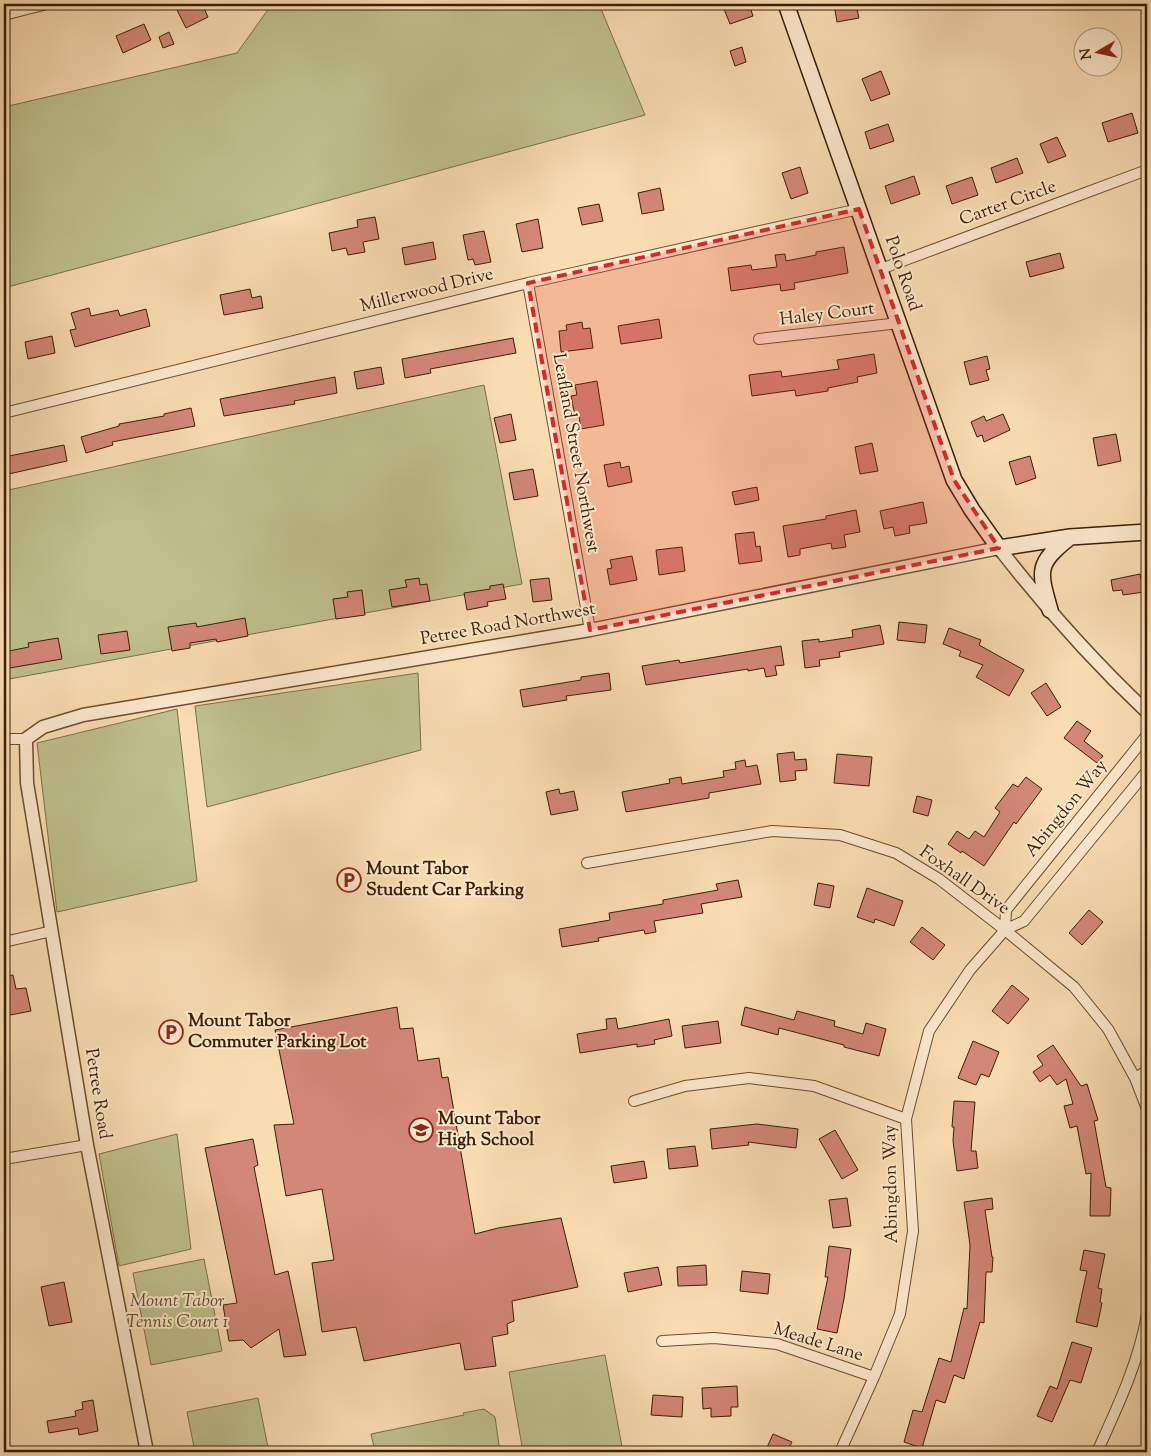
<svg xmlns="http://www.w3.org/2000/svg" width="1151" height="1456" viewBox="0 0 1151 1456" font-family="'Sorts Mill Goudy',serif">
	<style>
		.green { fill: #bfc08c; stroke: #7c7048 }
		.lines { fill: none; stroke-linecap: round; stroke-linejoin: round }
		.stream { stroke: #777c6e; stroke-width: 4 }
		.building { fill: #d38779; stroke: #391f04 }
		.minor-casing { stroke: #694e30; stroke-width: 12 }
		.tertiary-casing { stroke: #694e30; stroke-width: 15 }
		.secondary-casing { stroke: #391f04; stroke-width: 18 }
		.minor { stroke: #fce8cd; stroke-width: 10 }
		.tertiary { stroke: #fce8cd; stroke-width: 12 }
		.secondary { stroke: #fce8cd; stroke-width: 15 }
		.marked { fill: #d62828; fill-opacity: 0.2; stroke: #d62828; stroke-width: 4; stroke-dasharray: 10 6; stroke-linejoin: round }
		.labels { text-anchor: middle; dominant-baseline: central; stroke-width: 4; stroke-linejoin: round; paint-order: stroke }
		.street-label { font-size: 18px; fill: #391f04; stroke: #fce8cd }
		.poi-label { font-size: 18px; font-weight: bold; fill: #391f04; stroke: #fce8cd; text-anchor: start }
		.park-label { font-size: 18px; font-style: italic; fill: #614f2d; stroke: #fce8cd }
	</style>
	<rect width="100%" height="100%" fill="#fadcb2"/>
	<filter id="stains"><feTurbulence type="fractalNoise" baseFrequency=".004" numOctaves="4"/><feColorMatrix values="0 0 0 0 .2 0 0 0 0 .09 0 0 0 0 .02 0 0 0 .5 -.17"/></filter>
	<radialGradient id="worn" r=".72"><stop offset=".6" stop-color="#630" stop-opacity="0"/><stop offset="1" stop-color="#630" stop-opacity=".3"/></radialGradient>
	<path class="green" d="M272 4H599L645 115 4 288V107L237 53Z
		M484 385 522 584 4 680V491Z
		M418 673 421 750 207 807 195 706Z
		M177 709 197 881 57 912 37 743Z
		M177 1134 191 1249 119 1266 99 1154Z
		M204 1259 222 1351 151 1365 133 1273Z
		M605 1355 623 1452H523L509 1372Z
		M258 1398 269 1452H195L187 1412Z
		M484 1409 495 1417 500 1452H375L371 1434 464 1415 463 1413Z"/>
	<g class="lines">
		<path class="stream" d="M44 1452 51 1448"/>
	</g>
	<path class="building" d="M174 4H202L208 17 186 28Z
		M722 4H749L753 16 730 24Z
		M834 4H856L859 18 837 22Z
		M144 24 151 40 123 53 116 36Z
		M169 32 174 44 163 48 159 37Z
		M742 47 746 62 735 66 730 51Z
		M881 71 890 94 871 101 862 79Z
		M1132 113 1138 133 1108 142 1102 123Z
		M888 124 894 141 870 149 865 132Z
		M1057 137 1066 156 1048 163 1040 144Z
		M1017 158 1023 173 996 183 991 168Z
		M800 167 808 193 791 199 782 173Z
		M914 176 920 194 891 204 885 186Z
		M972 177 978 195 952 204 946 186Z
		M660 188 664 210 642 214 638 193Z
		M599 204 603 221 582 225 578 208Z
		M375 217 379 239 363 242 365 252 348 255 346 248 332 251 329 233 358 227 357 220Z
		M538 219 543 248 522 252 516 224Z
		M484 231 491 262 475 265 473 259 468 260 463 235Z
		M433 242 436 259 405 265 402 248Z
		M844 247 848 273 794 283 795 289 781 291 780 284 731 291 728 268 751 265 752 270 777 267 775 255 785 254 786 261 816 255V252Z
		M1060 253 1064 268 1030 277 1026 262Z
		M250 289 252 298 261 296 263 308 224 315 220 295Z
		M89 308 91 316 118 310 120 316 146 309 150 326 75 347 70 330 76 329 71 313Z
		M659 319 662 338 621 344 618 326Z
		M582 322 583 329 590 328 593 348 561 352 559 331 567 330 566 325Z
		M52 336 55 353 28 359 25 342Z
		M513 338 516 353 430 369 431 373 405 378 402 359Z
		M874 354 877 373 857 377 858 382 828 388V391L796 396 795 390 752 396 749 375 781 371 782 377 839 369 837 360Z
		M987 356 990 369 986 370 989 380 970 385 964 362Z
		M381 367 384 384 357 389 354 372Z
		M335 377 337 393 294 401 295 404 224 416 220 399Z
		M597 381 604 425 581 429 579 416H575L571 396 577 395 575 385Z
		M191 408 195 426 112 442 113 445 86 453 81 437 119 426V424L164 416V414Z
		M511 414 516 440 500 443 494 418Z
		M1003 414 1010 430 984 442 982 435 977 437 971 422 984 416 986 421Z
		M1116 434 1121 461 1098 466 1093 438Z
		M872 443 878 471 860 474 855 447Z
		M64 445 67 461 4 475V457Z
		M1030 456 1036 478 1016 485 1009 462Z
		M620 462 621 468 629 466 632 482 608 487 604 465Z
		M533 469 538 496 514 500 509 473Z
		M757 487 759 500 735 505 732 492Z
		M923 502 927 523 909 526 910 533 895 536 893 527 884 529 880 511Z
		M856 510 860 532 844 535 846 547 832 549 831 543 800 549V555L788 557 783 526 826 519V516Z
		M754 532 756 547 760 546 762 561 739 564 735 534Z
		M682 547 685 571 659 575 656 550Z
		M632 556 637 580 610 585 607 569 612 568 610 560Z
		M1140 574 1144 592 1123 595 1122 590 1113 591 1111 580Z
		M419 578 420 585 427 584 430 601 392 607 389 590 407 587 405 580Z
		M549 578 552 600 533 602 530 580Z
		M503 584 506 599 487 602 488 606 467 610 464 593 490 589V586Z
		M362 590 365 615 336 619 333 599 348 597 347 592Z
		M245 618 248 636 217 642 216 639 190 643V648L172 651 168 627 196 623 197 627Z
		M899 622 927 625 925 643 897 640Z
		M880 625 884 644 839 652 840 657 819 660 820 666 805 668 802 641 819 639V642L853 637 852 630Z
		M949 628 981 640 979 645 1024 670 1009 696 976 677 983 665 959 656 961 651 943 644Z
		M127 631 130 650 101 654 98 635Z
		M58 638 62 659 4 669V652L29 647 28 643Z
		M781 646 784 665 775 666 777 675 766 677 764 668 748 671V669L646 685 642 666 679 660 680 663Z
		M609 673 611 690 566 696 567 700 523 707 520 690 581 680V677Z
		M1046 683 1061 707 1047 716 1031 693Z
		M1077 721 1091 731 1084 741 1103 756 1097 763 1064 738Z
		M794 752 795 760 806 759 807 770 795 771 796 780 780 782 777 754Z
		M837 754 872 757 869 786 834 783Z
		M745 760 746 767 757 765 761 784 709 793V798L626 812 622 792 670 783 669 779 681 777 682 784 724 777 723 771 736 769 735 762Z
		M1026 777 1042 789 1016 824 1014 822 984 866 962 851 961 853 948 844 957 831 969 839 975 831 984 837 1000 812 995 808 1013 784 1018 787Z
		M559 789 560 794 574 791 578 810 551 815 546 792Z
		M917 796 932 800 928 816 913 812Z
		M738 880 742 897 701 904 703 913 654 921 656 932 645 934 644 930 598 938 599 941 562 947 559 929 610 920 609 913 663 904V900L718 890 716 884Z
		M818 883 834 886 830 908 814 905Z
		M867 888 903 901 894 926 875 919 874 923 857 917Z
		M1089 910 1103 922 1082 945 1069 933Z
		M922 927 945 945 933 960 910 942Z
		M13 975 16 989 26 988 31 1011 5 1016 4 976Z
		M1012 985 1029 999 1008 1024 992 1011Z
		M397 1007 400 1029 413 1028 418 1061 439 1058 442 1078 448 1077 475 1234 498 1228 561 1218 578 1287 512 1301 514 1321 507 1324 508 1334 492 1337 496 1366 465 1370 460 1343 364 1361 356 1327 322 1332 312 1263 334 1260 322 1189 286 1196 274 1125 294 1124 275 1030Z
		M745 1007 794 1020 797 1011 835 1021 834 1026 863 1034 866 1023 886 1029 879 1056 844 1047V1045L779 1028 778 1035 741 1025Z
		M616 1018 618 1029 669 1019 672 1036 654 1040 655 1044 637 1047V1044L580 1053 577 1034 607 1029 606 1019Z
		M718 1021 721 1043 685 1048 682 1026Z
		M973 1041 999 1052 989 1077 981 1074 976 1085 958 1078Z
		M1053 1045 1081 1086 1087 1084 1098 1120 1094 1121 1106 1187 1111 1188 1110 1216H1090L1091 1173 1086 1174 1077 1126 1070 1128 1064 1106 1073 1104 1066 1079 1057 1085 1050 1075 1040 1082 1033 1072 1043 1065 1037 1056Z
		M954 1101 975 1102 971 1151H976L978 1168 957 1171 953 1141 954 1127H952Z
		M757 1124 798 1129 796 1148 748 1142 749 1145 712 1149 710 1129Z
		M835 1130 858 1170 842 1179 819 1139Z
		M253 1139 258 1165 254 1167 275 1275 288 1271 306 1355 284 1357 279 1329 251 1348 243 1340 229 1341 223 1305 237 1303 205 1148Z
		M695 1146 698 1166 669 1169 667 1149Z
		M644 1161 647 1178 614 1183 611 1166Z
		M847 1198 851 1226 833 1228 829 1200Z
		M992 1198 993 1209 985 1210 992 1257H993L992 1272H986L984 1323 980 1322 964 1379 954 1375 945 1403 936 1400 922 1448 904 1442 913 1410 922 1412 939 1358 951 1362 964 1308 967 1309 970 1245 964 1202Z
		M829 1246 851 1249 844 1299 837 1333 817 1329 828 1277H825Z
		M1084 1250 1105 1254 1098 1288 1102 1289 1100 1302 1102 1303 1097 1327 1076 1322 1087 1271 1080 1270Z
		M706 1265 707 1285 678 1286 677 1267Z
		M658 1267 662 1285 628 1292 624 1273Z
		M742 1271 770 1274 768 1294 740 1291Z
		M64 1282 72 1322 49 1326 41 1287Z
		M1072 1342 1092 1348 1081 1383 1070 1380 1052 1422 1037 1416 1050 1386 1057 1389Z
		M737 1386 738 1407H731V1416L711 1417V1408L703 1409 702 1388Z
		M653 1395 683 1397 682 1417 651 1415Z
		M93 1400 98 1431 79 1435 78 1428 49 1433 47 1421 76 1416 75 1411 83 1409 82 1402Z
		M773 1434 792 1442 787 1452H765Z"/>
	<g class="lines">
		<g class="minor-casing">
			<path id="minor" d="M4 15 47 4
				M881 269 1147 170
				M528 283 590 630
				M759 339 899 323
				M4 413 528 283 859 209
				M4 739H26
				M587 863 772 831 840 835 896 853 939 879 1005 930 1074 987 1108 1029 1135 1078 1147 1109
				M1005 930 1006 910 1147 735
				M4 942 52 931
				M1135 1078 1147 1071
				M634 1101 685 1086 749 1078 814 1086 906 1119
				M4 1159 87 1145
				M662 1341 714 1338 777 1344 874 1377
				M840 1452 874 1377 900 1314 913 1231 906 1119 929 1031 970 970 1005 930 1024 921 1147 771
				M1097 1452C1117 1408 1139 1362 1147 1314"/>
		</g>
		<g class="tertiary-casing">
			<path id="tertiary" d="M147 1452 87 1145 27 783 26 739 43 727 83 715 590 630 999 548C1044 606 1094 662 1147 712"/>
		</g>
		<g class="secondary-casing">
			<path id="secondary" d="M786 4 954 480 972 510 999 548 1070 537 1147 532
				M1050 610C1039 571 1036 564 1069 538"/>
		</g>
		<use href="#minor" class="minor"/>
		<use href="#tertiary" class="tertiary"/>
		<use href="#secondary" class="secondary"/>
	</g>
	<path class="marked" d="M859 209 954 480 999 548 590 630 528 283Z"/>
	<defs>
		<g id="parking-ring" transform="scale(1.25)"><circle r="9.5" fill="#fce8cd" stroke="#8f2418" stroke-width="1.5"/><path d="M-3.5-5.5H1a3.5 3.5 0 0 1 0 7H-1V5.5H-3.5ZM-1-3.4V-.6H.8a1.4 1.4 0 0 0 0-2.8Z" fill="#8f2418"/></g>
		<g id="school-ring" transform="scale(1.25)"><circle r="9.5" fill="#fce8cd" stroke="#8f2418" stroke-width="1.5"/><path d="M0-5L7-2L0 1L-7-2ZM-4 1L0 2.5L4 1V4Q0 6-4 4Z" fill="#8f2418"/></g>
	</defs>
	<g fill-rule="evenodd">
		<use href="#parking-ring" x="349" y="880"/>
		<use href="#parking-ring" x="171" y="1032"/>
		<use href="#school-ring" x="421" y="1130"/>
	</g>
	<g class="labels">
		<g class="street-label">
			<text transform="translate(1008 204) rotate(-20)">Carter Circle</text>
			<text transform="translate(902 274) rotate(71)">Polo Road</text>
			<text transform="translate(427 291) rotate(-14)">Millerwood Drive</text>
			<text transform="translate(827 315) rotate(-7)">Haley Court</text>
			<text transform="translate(575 453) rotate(80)">Leafland Street Northwest</text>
			<text transform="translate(508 625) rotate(-10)">Petree Road Northwest</text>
			<text transform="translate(1067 809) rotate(-51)">Abingdon Way</text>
			<text transform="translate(964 881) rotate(35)">Foxhall Drive</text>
			<text transform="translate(97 1094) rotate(81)">Petree Road</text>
			<text transform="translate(892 1184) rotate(-91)">Abingdon Way</text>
			<text transform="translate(818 1343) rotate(17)">Meade Lane</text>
		</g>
		<g class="poi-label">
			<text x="366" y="870">Mount Tabor<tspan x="366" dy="21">Student Car Parking</tspan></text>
			<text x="188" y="1022">Mount Tabor<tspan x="188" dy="21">Commuter Parking Lot</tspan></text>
			<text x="438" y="1120">Mount Tabor<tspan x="438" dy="21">High School</tspan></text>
		</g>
		<g class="park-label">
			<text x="177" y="1302">Mount Tabor<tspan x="177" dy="21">Tennis Court 1</tspan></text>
		</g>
	</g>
	<rect width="1151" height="1456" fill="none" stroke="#fadcb2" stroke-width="20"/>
	<rect x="5" y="5" width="1141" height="1446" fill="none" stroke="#391f04" stroke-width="2.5"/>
	<rect x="10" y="10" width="1131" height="1436" fill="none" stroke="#391f04"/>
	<g transform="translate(1098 52) rotate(261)"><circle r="24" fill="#fce8cd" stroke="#ae987d"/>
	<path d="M0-4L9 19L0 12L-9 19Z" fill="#8f2418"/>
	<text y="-8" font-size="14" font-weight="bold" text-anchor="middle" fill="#391f04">N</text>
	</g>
	<rect width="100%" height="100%" filter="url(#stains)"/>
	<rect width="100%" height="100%" fill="url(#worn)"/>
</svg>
